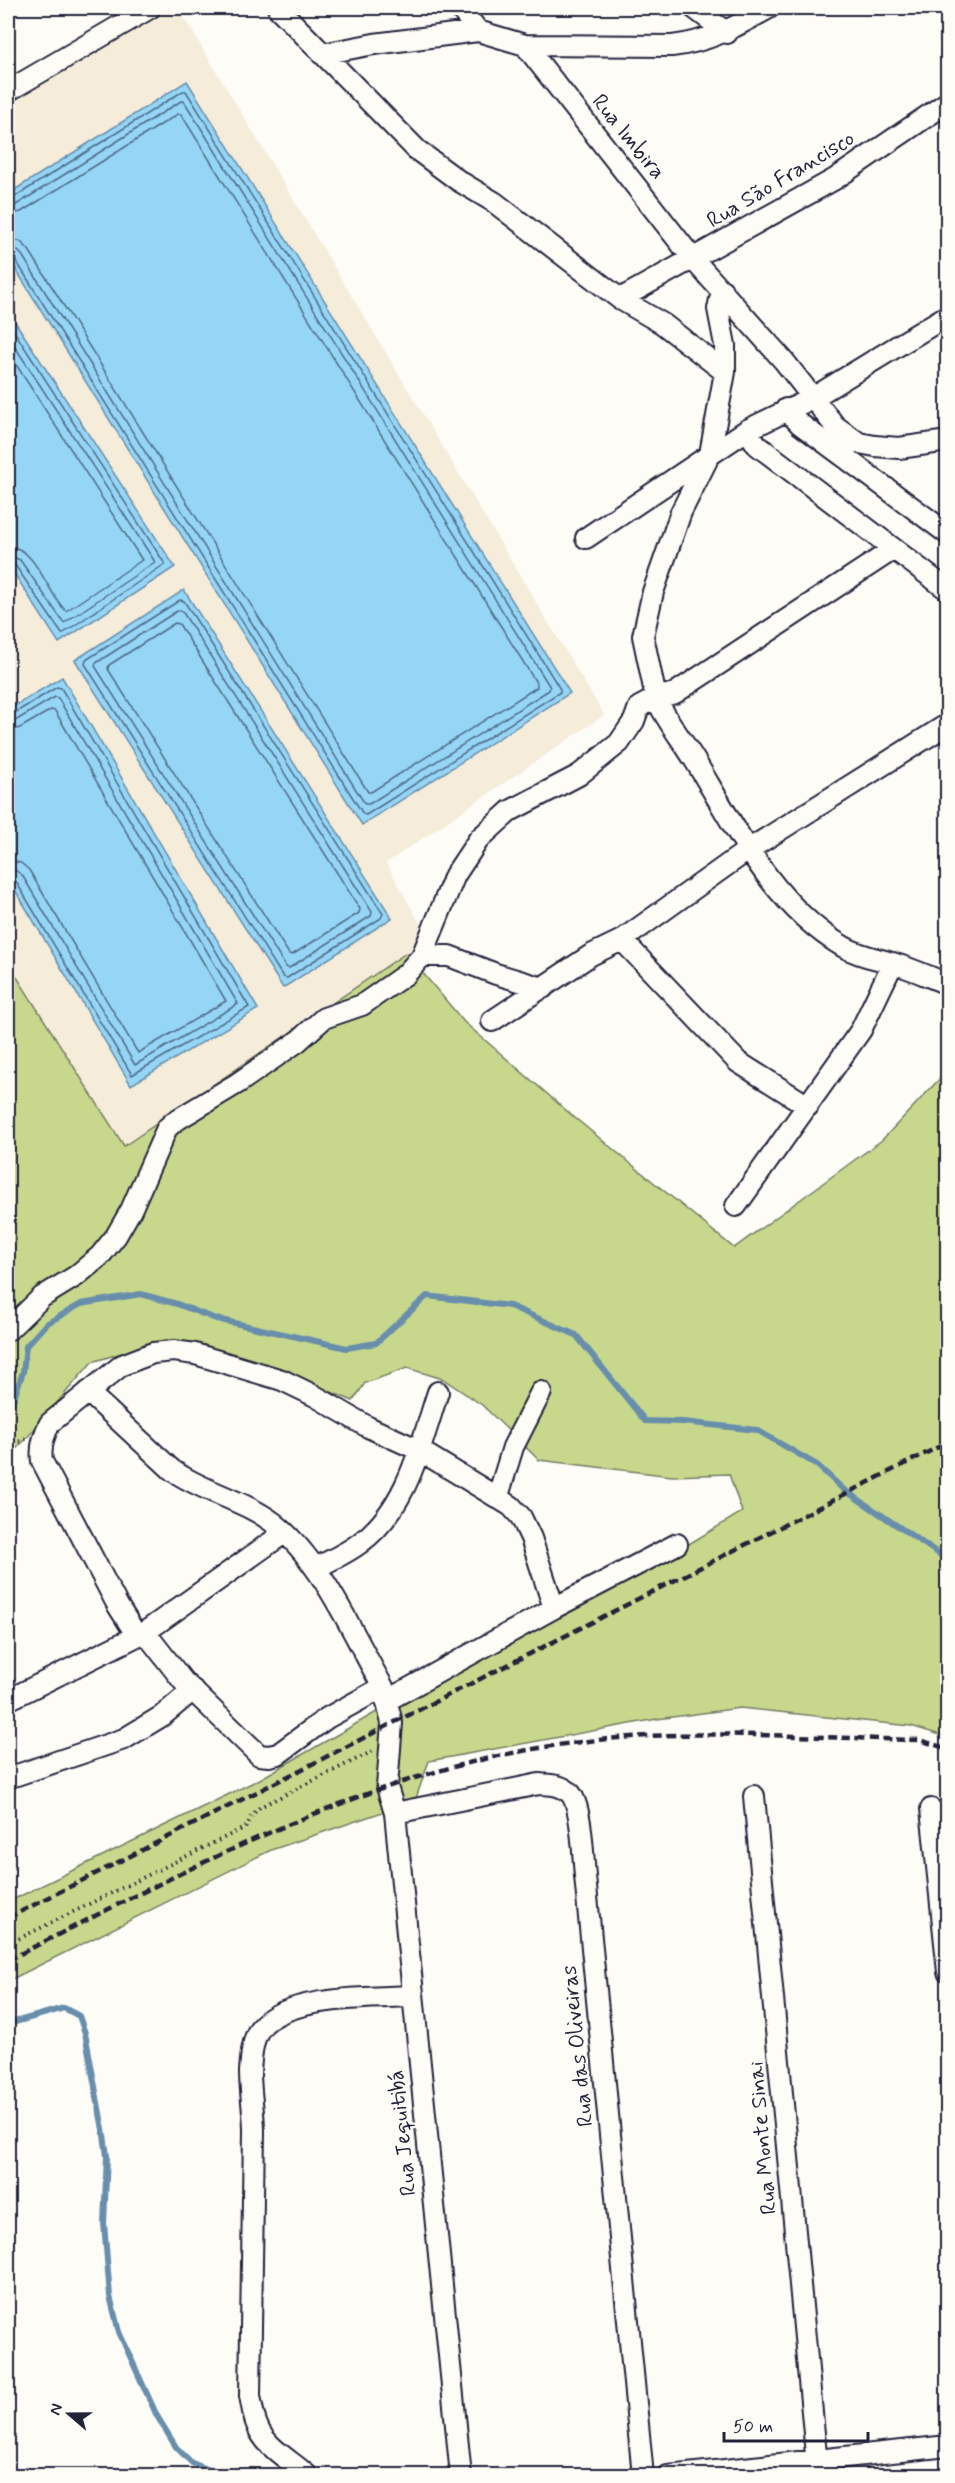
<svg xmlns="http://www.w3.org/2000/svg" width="955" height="2483" viewBox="0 0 955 2483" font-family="Mynerve,sans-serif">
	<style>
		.built { fill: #f5ecda }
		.green { fill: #c7d88c; stroke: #747d64; stroke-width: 1.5 }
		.water { fill: #95d6f7; stroke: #678eac; stroke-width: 1.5 }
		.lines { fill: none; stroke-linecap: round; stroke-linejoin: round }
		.shore { stroke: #506a86; stroke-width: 1.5 }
		.stream { stroke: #678eac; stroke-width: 6 }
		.street-casing { stroke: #22223b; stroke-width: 24 }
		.path { stroke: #22223b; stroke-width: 4; stroke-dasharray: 1.5 4.5; stroke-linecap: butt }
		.street { stroke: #fdfcf7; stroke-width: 20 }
		.rail { stroke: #22223b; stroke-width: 4.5; stroke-dasharray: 9 4.5; stroke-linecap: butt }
		.labels { text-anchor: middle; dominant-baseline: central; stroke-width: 4.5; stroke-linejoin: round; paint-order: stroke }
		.street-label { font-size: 22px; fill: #22223b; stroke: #fdfcf7 }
	</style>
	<rect width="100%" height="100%" fill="#fdfcf7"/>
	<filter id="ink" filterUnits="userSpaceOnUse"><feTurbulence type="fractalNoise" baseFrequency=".0167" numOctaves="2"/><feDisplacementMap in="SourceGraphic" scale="12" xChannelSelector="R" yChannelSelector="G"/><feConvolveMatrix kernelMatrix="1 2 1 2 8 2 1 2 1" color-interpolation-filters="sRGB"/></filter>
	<g filter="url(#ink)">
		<path class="built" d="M142 8H178L604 715 386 863 428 938 124 1146 8 963V663L12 660 8 653V97Z"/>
		<path class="green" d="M406 953 464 1022 575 1118 734 1248 882 1140 947 1071V1737L911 1726 740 1708 657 1719 429 1761 415 1801 271 1850 8 1981V1902L260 1779 455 1667 674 1553 742 1512 729 1474 672 1476 539 1460 482 1405 443 1379 407 1368 365 1383 353 1401 257 1361 165 1340 92 1362 25 1440 8 1457V963L124 1146Z"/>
		<path class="water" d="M187 81 570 693 362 825 8 257V194Z
			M8 311 175 567 59 643 8 564Z
			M184 590 392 918 283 988 75 660Z
			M62 677 258 1009 131 1085 8 878V710Z"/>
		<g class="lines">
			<path class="shore" d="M8 199 13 198 183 91H186L560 689V692L366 815 363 814 15 259 8 255
				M8 206 16 205 181 101H184L550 687 549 690 369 804H365L22 255 16 249 8 248
				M8 215 21 212 178 114H181L537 684V687L371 792H368L29 250 20 241 8 239
				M8 322 165 564 62 634 15 565 8 562
				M8 336 155 562 64 623 20 560 8 555
				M8 352 142 560 66 611C47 593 36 547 8 546
				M180 600 184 601 383 914 381 918 287 978 283 977 85 664 86 660Z
				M177 611H182L372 912 371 916 289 968 286 967 95 666 96 663Z
				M175 623 179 624 360 909 359 913 292 955 289 954 108 669 109 665Z
				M8 714H13L57 687 61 688 249 1007 132 1075 15 880 8 876
				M8 722 15 721 55 697 58 698 238 1004 135 1065 22 875 15 870 8 869
				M8 731 20 728 51 710 55 711 226 1001 138 1053 29 870 21 863 8 860"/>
			<path class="stream" d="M8 1407 12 1403 23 1372 26 1346 46 1324 81 1304 141 1294 177 1304 216 1319 347 1348 376 1343 427 1296 510 1306 576 1335 645 1421 683 1422 757 1430 817 1465 843 1489 948 1560
				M8 2024 64 2008 79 2016 85 2033 104 2135 107 2156 104 2223 110 2296 119 2332 157 2416 176 2447 192 2463 225 2476"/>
			<g class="street-casing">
				<path id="street" d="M278 8 417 150 459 181 494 202 620 299 835 179 948 102
					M460 8 478 31
					M694 8 727 33
					M525 45 693 259 784 361 835 426 859 443 875 446 899 448 948 441
					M322 54 374 44 478 31 525 45 672 46C709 42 737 26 769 8
					M8 91 150 8
					M620 299 663 324 725 372
					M786 409 800 424 948 534
					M747 430 757 445 948 590
					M586 538 747 430 811 399 948 315
					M894 549 675 693 656 698C667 722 684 742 697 764 737 831 775 907 844 947 860 956 875 958 892 963 911 968 929 977 948 984
					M622 940 738 1062 808 1106
					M422 956H449L496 974 543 988
					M492 1021 591 955 622 940 748 850 948 724
					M736 1206 861 1030 893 963
					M8 1330 42 1297 76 1276 100 1256 116 1236 131 1210 167 1128 175 1121 238 1083 297 1042 324 1018 362 1005 406 974 422 956 455 875 479 839 510 811 579 775 619 743 634 721 639 707 656 698 643 636 653 592 681 512 710 454 725 372V345L718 309 722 290
					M88 1392 172 1470C203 1492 244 1500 274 1523 323 1562 352 1633 383 1687L392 1723 387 1787 395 1813 461 2476
					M498 1496 513 1447 541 1392
					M316 1568C331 1560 347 1553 360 1543 407 1509 421 1444 438 1392
					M145 1632 183 1681 259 1755 269 1756 278 1754 327 1718 383 1687
					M137 1636 118 1606 42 1461C40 1447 43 1436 50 1423L122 1365 153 1353 174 1351 195 1354 282 1380 315 1396 368 1427 419 1450 511 1506 521 1517 531 1538 554 1608
					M8 1700 145 1632 284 1533
					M388 1700 554 1608 677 1544
					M8 1778 124 1739 162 1716 193 1690
					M754 1796 818 2476
					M931 1809 948 1972
					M395 1813 539 1784C550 1785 561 1784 570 1793 582 1805 583 1858 585 1876L643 2476
					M308 2476C291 2460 265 2448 257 2425 253 2416 252 2405 250 2396 251 2308 253 2220 254 2131 254 2112 250 2092 250 2072 251 2058 252 2040 260 2028 287 1995 375 1998 413 1996
					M668 2476 948 2446"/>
			</g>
			<path class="path" d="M8 1446 26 1439
				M8 1944 246 1827 251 1816 260 1807 373 1751"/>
			<use href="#street" class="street"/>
			<path class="rail" d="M8 1918 948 1442
				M8 1960C193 1867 379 1764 589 1741 696 1728 812 1738 920 1740L948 1749"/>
		</g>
	</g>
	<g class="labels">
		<g class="street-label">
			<text transform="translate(628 137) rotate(51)">Rua Imbira</text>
			<text transform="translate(781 180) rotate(-31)">Rua São Francisco</text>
			<text transform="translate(578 2046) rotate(-96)">Rua das Oliveiras</text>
			<text transform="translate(403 2133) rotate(-96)">Rua Jequitibá</text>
			<text transform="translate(763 2138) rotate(-95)">Rua Monte Sinai</text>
		</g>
	</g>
	<rect width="955" height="2483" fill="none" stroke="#fdfcf7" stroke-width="30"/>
	<rect x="15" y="15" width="925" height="2453" fill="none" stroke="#22223b" stroke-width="2" filter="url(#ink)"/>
	<g transform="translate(69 2414) rotate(290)" stroke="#fdfcf7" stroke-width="4.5" paint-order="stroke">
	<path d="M0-4.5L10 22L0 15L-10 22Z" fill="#22223b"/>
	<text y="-9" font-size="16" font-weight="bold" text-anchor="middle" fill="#22223b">N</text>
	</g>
	<path d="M724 2432v9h144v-9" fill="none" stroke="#22223b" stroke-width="3"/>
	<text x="733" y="2432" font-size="18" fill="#22223b" stroke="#fdfcf7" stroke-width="4.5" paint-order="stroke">50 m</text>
</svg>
